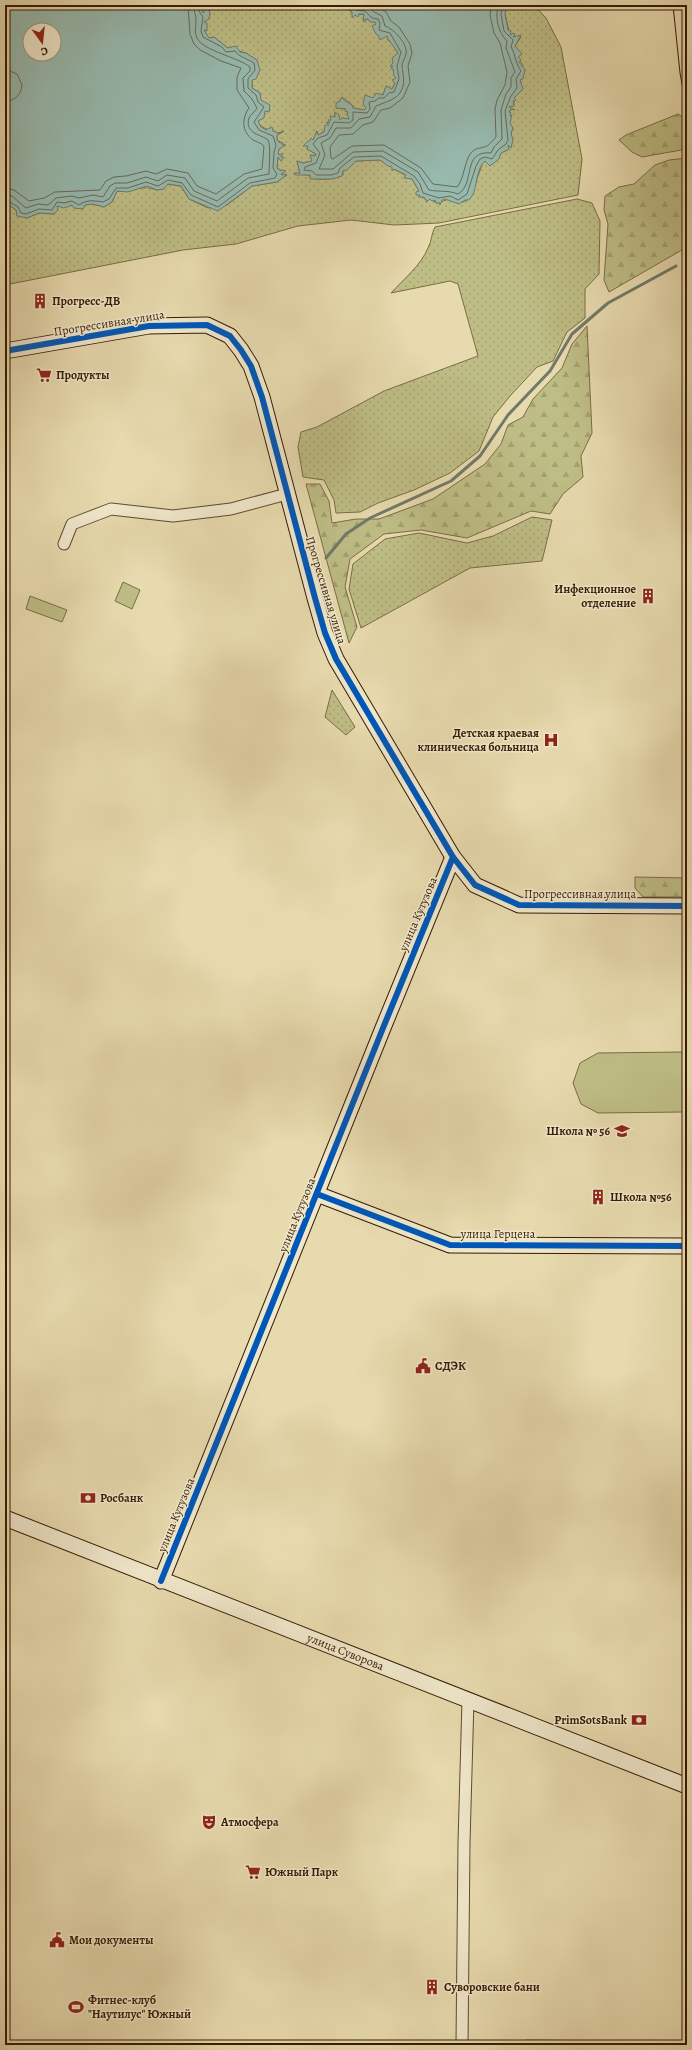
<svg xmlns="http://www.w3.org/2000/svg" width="692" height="2050" viewBox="0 0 692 2050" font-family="Alegreya,serif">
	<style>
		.grass { fill: url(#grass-dots); stroke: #7a6c44 }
		.forest { fill: url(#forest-firs); stroke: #7a6c44 }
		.park { fill: #bebd85; stroke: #7a6c44 }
		.water { fill: #97baaf; stroke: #707a6a; fill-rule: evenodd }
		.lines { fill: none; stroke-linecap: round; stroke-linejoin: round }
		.shore { stroke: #666a59; stroke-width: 1 }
		.stream { stroke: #707a6a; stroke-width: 3 }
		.street-casing { stroke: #624a2e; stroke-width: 13 }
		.secondary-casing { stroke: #361a03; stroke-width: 17 }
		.street { stroke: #efe7ca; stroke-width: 11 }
		.secondary { stroke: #efe7ca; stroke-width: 15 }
		.tram { stroke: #361a03; stroke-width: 1 }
		.cycleway-casing { stroke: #efe7ca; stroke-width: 8 }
		.cycleway { stroke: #0057b8; stroke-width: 6 }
		.labels { text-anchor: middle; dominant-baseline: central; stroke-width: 3; stroke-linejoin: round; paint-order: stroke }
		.poi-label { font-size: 12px; font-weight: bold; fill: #361a03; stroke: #efe7ca; text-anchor: start }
		.street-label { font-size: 12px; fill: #361a03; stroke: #efe7ca }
	</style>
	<defs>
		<pattern id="grass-dots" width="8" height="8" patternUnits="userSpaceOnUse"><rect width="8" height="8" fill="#bebd85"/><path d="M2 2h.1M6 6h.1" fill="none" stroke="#a4a271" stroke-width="1.8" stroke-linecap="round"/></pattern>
		<pattern id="forest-firs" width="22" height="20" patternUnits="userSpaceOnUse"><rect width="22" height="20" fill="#bebd85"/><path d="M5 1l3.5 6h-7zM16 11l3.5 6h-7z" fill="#a4a271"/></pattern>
	</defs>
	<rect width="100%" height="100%" fill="#e7daae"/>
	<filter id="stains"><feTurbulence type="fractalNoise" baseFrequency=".005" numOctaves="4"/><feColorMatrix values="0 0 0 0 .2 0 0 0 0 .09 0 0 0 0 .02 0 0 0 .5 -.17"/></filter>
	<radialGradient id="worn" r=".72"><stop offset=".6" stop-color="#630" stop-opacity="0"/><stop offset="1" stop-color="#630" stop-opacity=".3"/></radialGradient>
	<path class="grass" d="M205 5H347L348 9 355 15 364 14 365 19 375 21 376 24 373 26 379 36 387 35 388 40 392 42 398 53 392 66 396 78 393 80 395 83 392 89 386 86 383 95 373 98 365 96 366 108 364 110 353 108 352 105 342 97 336 108 346 109 349 112 350 119 339 120 335 113C334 121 325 131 318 136L317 131 313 140 304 145 308 146 307 149 316 154 315 156 311 155 313 161 303 163 297 161 300 173 294 174 310 175V178C321 180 333 180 343 175V171L356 161 368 160H380L393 167 392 170 394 169 412 179 419 191 417 194 420 195 427 201 430 199 437 203 449 199 451 201 463 202 470 198 483 162 485 161 490 166 500 156 501 153 507 150 508 144 511 145V133L513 128 510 124 509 113 511 109 509 107 514 105V99L520 87V80L523 66 518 57 521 54 515 46 521 37H513L510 35 505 14 507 5H534L546 18 561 47 582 159 578 195 439 223 394 225 351 220 298 226 236 244 183 250 5 285V202L27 218 39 213 54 214 56 206 93 204 104 207 112 202 117 191C134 192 141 184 157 190L168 184 181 186 189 199 208 208 227 205 252 186 277 182 285 176 280 174 284 172 277 168 278 157H281L278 154 279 149 285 145 277 140V135L283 132 278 133C244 123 265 120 260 93L252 88V80L257 60 246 53 228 48 214 37 209 38 205 35 203 23 210 15 209 10 203 14 202 8Z
		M577 199 592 203 600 221 599 274 585 289V318L567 332 553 361 537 367 510 396 493 417 479 451 450 473 414 490 378 503 360 512 336 513 334 500 324 480 303 477 298 447 301 432 317 427 384 391 478 356 458 284 450 281 391 293C404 279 421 265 428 248 432 241 431 234 435 227Z
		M532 517 552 520 542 561 470 568 361 628 349 589 353 564 385 539 419 533 467 543 493 536Z
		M332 690 355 727 346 735 325 717Z"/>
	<path class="forest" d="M678 114 684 118 687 129V149L642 157 632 152 619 140 626 135Z
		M687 158V247L609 292 604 280 608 224 604 210 605 196 619 187 634 184 655 165 669 160Z
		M587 326 592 433 581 456 583 477 563 494 550 514 531 511 467 538 421 530 384 534 350 559 345 587 357 627 349 643 306 484H320L329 501 332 523 356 519H379L433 499 485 464 501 444 508 425 523 417 533 399 562 368 572 344Z
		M635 877 687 878V897H643L635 888Z"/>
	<path class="park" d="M123 582 140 590 132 609 115 601Z
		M30 596 67 610 62 622 26 609Z
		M683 1052 687 1055V1110L683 1112 598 1113 581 1104 573 1083 580 1063 598 1053Z
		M526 2040 632 2041 638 2045H517Z"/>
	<path class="water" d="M5 5H205L204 9H202L203 13 207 9 210 12 209 19 204 22 207 23V31L204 30 209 38 214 37 228 48 236 46 240 52 246 53 257 60 260 70 256 79 252 80V88L260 93 261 100 270 105 269 112 265 111 264 118 258 121 261 127 266 130 272 127 273 131 278 133 284 131 277 135V140L280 143 282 142V145H286L279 149 278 154 280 155 283 153 281 157H284L281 161 278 157 277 168 281 171 282 170 286 171 281 174 282 175 286 174 285 176 287 175 277 182 252 186 218 211 189 199 181 186 168 184 164 189 157 190 147 186 128 192 117 191 112 202 104 207 93 204 85 205 83 209 74 208 72 205 64 208 57 206 58 210 54 214 39 213 27 218 17 216 16 210 5 202V96L7 95 5 92 6 87 8 86 5 84V79H7ZM30 30H54V54H30Z
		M347 5H507L505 14 508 30 511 31 510 35 514 33 515 35 513 37 521 35 515 46 522 54 518 57 521 60 519 62 525 70 523 79 520 80 523 89 514 98 516 100 513 101 514 106 509 107 515 110 511 109 509 112 511 113 510 116 512 115 510 123 513 128 511 133 513 140 511 148 508 145 509 149 501 153 499 159 490 166 485 161C477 168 477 183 474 192 473 195 471 197 469 200H465L459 204 445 199 442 200 440 205 439 202 437 204 435 200 432 201 430 199 426 202 427 201 424 197H418L420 195H416V192L419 191 412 179 404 178 406 175 394 169 392 171V167L388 166 380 160 356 161 347 170 343 171 342 176 332 179H310V175H295L294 173H300L297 161 303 163 312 161 310 155 315 156 316 154 307 149 308 146H303L308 141H310L311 138 313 140 317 131 318 135 324 132 325 125H329L326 122 330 123 328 120H331L330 116 335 117V112L339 115 340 120 342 118 349 119 347 114 348 112 345 111 346 109 336 108V103L340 101 342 97 344 100 352 105 353 108 364 110 366 108 363 104 365 95 373 98 376 93 383 95 386 86 392 89 395 83 392 80 396 78 394 76 393 69 391 68 393 66H390L393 63 392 58 398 53 389 40H388L387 36 380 40 378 35 376 34 372 26 376 24 375 22H370L368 19H365V22L363 21 364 14H359L358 17 355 15 352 18V12L348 9Z"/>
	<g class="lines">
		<path class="shore" d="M351 5 356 10 365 11 372 18 378 19 380 23 379 30 390 33 401 52 397 66 399 79 394 92 389 93 384 98H379L375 101 369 102 370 109 367 113 353 112V120L349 123 334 122 327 135 318 138 313 144 320 153 316 163 305 167 304 170 312 171 316 175H331L338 173 340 168 354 157 381 156 414 176 420 184 423 193 439 198 450 196 458 200 467 194 476 166 480 159 485 157 492 159 498 150 506 144 508 140 505 111 511 96 517 88 516 79 521 71C515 63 516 55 511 47L513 40 504 31 501 14 503 5
			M362 5 367 6 374 12 382 16 385 26C394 29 408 44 406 54 405 59 402 61 402 66 403 76 406 83 400 93 395 100 383 103 376 106L370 117 359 119 351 128H336L330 138 321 143 325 155 319 169H333L353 152 383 151 418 172 429 190C439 192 448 190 458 194 476 184 461 150 491 153L494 147 502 139 501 110 506 94 511 87V78L515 72 506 48 507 41C498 32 495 18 498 5
			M375 5 386 12 391 21 399 27 410 44 412 53 408 66 410 82 403 98 390 108 381 110 373 122 363 125 353 134 339 135 330 147 331 158 333 159 352 146 384 145 421 168 433 184 457 187C464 179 464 164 470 154 475 147 480 149 487 146 489 145 494 139 496 137L495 109 497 100 505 85 507 72 500 43 494 33 490 15 492 5
			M5 69 17 74 22 85C21 95 15 101 5 101
			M5 188 14 190 29 201 44 198 55 192 100 190 106 181 114 177 126 176 146 171 156 174 167 169 188 173 197 186 216 194 244 174 262 169 264 146C261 143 257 142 253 140 241 131 242 118 249 108L237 90V77L241 68 221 61 200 50 194 44 190 34 188 5
			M5 194 12 196 26 208 38 204 48 205 56 198 72 196 79 198 93 195 103 197 110 186 115 183H127L146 177 158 181 167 175 185 178 194 191 217 201 248 178 269 174C269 168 271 144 268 140 263 135 244 134 249 118 251 114 255 112 257 108L252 99 244 91 243 78 250 71V67C238 57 203 51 197 38 194 32 196 26 196 20 196 14 193 11 195 5
			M5 199 18 207 21 213 26 214 39 209 52 210 57 202 64 203 72 201 79 205C87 199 95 201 103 202L109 199 116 188H128L146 182 158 186 168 180 182 183 191 195 218 207 250 183 275 178 277 174 273 168 274 152 276 145 273 136 259 130 254 122 264 107 258 102 256 95 248 88V79L255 70 254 63C248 59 239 57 235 51L226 52 222 47 203 37 201 31 203 17 199 11 200 5"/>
		<path class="stream" d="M326 558 346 534 370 518 451 481 480 456 508 415 550 371 572 334 608 303 676 266"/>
		<g class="street-casing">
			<path id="street" d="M64 544 72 524 111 509 173 516 231 509 287 494
				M462 2045 464 1843 468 1700"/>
		</g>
		<g class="secondary-casing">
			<g id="secondary">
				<path d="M5 351 149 326 207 325 230 336 241 350 251 366 262 397 315 598 325 633 336 659 453 857 475 885 519 905 687 906"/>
				<path d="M317 1194 450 1245 687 1246"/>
				<path id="s1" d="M5 1518 687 1786"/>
				<path d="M161 1581 383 1028 453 857"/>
			</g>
		</g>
		<use href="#street" class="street"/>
		<use href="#secondary" class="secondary"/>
		<path class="tram" d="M673 5 680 73 687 111
			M683 60 687 80"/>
		<g class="cycleway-casing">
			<path id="cycleway" d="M5 351 149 326 207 325 230 336 241 350 251 366 262 397 315 598 325 633 336 659 453 857 475 885 519 905 687 906
				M317 1194 450 1245 687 1246
				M161 1581 383 1028 453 857"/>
		</g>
		<use href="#cycleway" class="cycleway"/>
	</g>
	<defs>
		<g id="building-bare" transform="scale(1.2)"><path d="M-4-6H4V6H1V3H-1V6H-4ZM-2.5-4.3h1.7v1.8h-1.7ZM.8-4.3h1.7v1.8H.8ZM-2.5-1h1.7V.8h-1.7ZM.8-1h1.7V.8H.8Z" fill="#8f2418" stroke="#efe7ca" stroke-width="2.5" paint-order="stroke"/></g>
		<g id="supermarket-bare" transform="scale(1.2)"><path d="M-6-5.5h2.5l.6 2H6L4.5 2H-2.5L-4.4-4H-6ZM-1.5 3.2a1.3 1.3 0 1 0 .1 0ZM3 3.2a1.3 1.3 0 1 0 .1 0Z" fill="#8f2418" stroke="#efe7ca" stroke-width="2.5" paint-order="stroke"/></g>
		<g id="hospital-bare" transform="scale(1.2)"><path d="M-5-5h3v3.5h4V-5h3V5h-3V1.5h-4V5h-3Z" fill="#8f2418" stroke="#efe7ca" stroke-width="2.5" paint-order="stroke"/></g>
		<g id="school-bare" transform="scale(1.2)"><path d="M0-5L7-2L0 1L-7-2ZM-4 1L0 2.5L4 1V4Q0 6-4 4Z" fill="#8f2418" stroke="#efe7ca" stroke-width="2.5" paint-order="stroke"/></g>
		<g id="civic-bare" transform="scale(1.2)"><path d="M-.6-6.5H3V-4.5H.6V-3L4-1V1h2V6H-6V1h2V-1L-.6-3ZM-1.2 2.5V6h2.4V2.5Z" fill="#8f2418" stroke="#efe7ca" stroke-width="2.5" paint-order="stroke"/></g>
		<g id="bank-bare" transform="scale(1.2)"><path d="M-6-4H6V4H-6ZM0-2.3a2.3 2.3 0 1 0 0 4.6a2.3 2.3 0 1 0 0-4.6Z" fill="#8f2418" stroke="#efe7ca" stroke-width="2.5" paint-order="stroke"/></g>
		<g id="theatre-bare" transform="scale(1.2)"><path d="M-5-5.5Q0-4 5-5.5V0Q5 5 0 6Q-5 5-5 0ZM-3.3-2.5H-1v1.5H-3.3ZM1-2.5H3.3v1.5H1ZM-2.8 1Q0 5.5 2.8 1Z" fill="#8f2418" stroke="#efe7ca" stroke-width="2.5" paint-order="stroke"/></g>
		<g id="stadium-bare" transform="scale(1.2)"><path d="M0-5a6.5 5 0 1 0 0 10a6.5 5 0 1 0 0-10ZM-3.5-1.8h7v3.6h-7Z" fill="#8f2418" stroke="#efe7ca" stroke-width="2.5" paint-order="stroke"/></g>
	</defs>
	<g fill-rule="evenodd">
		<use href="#building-bare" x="40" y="301"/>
		<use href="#supermarket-bare" x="44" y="375"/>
		<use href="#building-bare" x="648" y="596"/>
		<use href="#hospital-bare" x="551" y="740"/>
		<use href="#school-bare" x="622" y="1131"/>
		<use href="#building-bare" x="598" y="1197"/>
		<use href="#civic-bare" x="423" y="1366"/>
		<use href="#bank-bare" x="88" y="1498"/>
		<use href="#bank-bare" x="639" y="1720"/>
		<use href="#theatre-bare" x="209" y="1822"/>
		<use href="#supermarket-bare" x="253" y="1872"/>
		<use href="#civic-bare" x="57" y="1940"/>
		<use href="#building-bare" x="432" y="1987"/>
		<use href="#stadium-bare" x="76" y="2007"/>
	</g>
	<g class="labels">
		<g class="poi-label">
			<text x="52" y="301">Прогресс-ДВ</text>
			<text x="56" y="375">Продукты</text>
			<text x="636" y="589" text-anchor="end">Инфекционное<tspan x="636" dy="14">отделение</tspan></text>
			<text x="539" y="733" text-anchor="end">Детская краевая<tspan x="539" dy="14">клиническая больница</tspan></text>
			<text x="610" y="1131" text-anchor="end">Школа № 56</text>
			<text x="610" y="1197">Школа №56</text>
			<text x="435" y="1366">СДЭК</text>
			<text x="100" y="1498">Росбанк</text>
			<text x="627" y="1720" text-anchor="end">PrimSotsBank</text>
			<text x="221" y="1822">Атмосфера</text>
			<text x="265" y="1872">Южный Парк</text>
			<text x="69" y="1940">Мои документы</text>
			<text x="444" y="1987">Суворовские бани</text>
			<text x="88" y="2000">Фитнес-клуб<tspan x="88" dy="14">"Наутилус" Южный</tspan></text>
		</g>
		<g class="street-label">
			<text transform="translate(109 323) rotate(-9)">Прогрессивная улица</text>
			<text transform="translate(326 590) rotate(73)">Прогрессивная улица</text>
			<text x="580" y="894">Прогрессивная улица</text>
			<text transform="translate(418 914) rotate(-67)">улица Кутузова</text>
			<text transform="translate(297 1215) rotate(-68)">улица Кутузова</text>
			<text x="498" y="1234">улица Герцена</text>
			<text transform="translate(176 1515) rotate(-68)">улица Кутузова</text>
			<text stroke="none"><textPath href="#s1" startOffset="366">улица Суворова</textPath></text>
		</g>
	</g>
	<rect width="692" height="2050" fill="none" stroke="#e7daae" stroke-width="20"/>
	<rect x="6" y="6" width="680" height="2038" fill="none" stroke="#361a03" stroke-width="2"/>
	<rect x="10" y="10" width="672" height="2030" fill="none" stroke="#361a03"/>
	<g transform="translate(42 42) rotate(165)"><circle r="19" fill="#efe7ca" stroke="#a5957a"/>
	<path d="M0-3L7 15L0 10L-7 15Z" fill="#8f2418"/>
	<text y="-6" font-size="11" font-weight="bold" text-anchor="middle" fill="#361a03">С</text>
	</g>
	<rect width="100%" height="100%" filter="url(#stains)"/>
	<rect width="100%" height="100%" fill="url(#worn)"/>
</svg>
